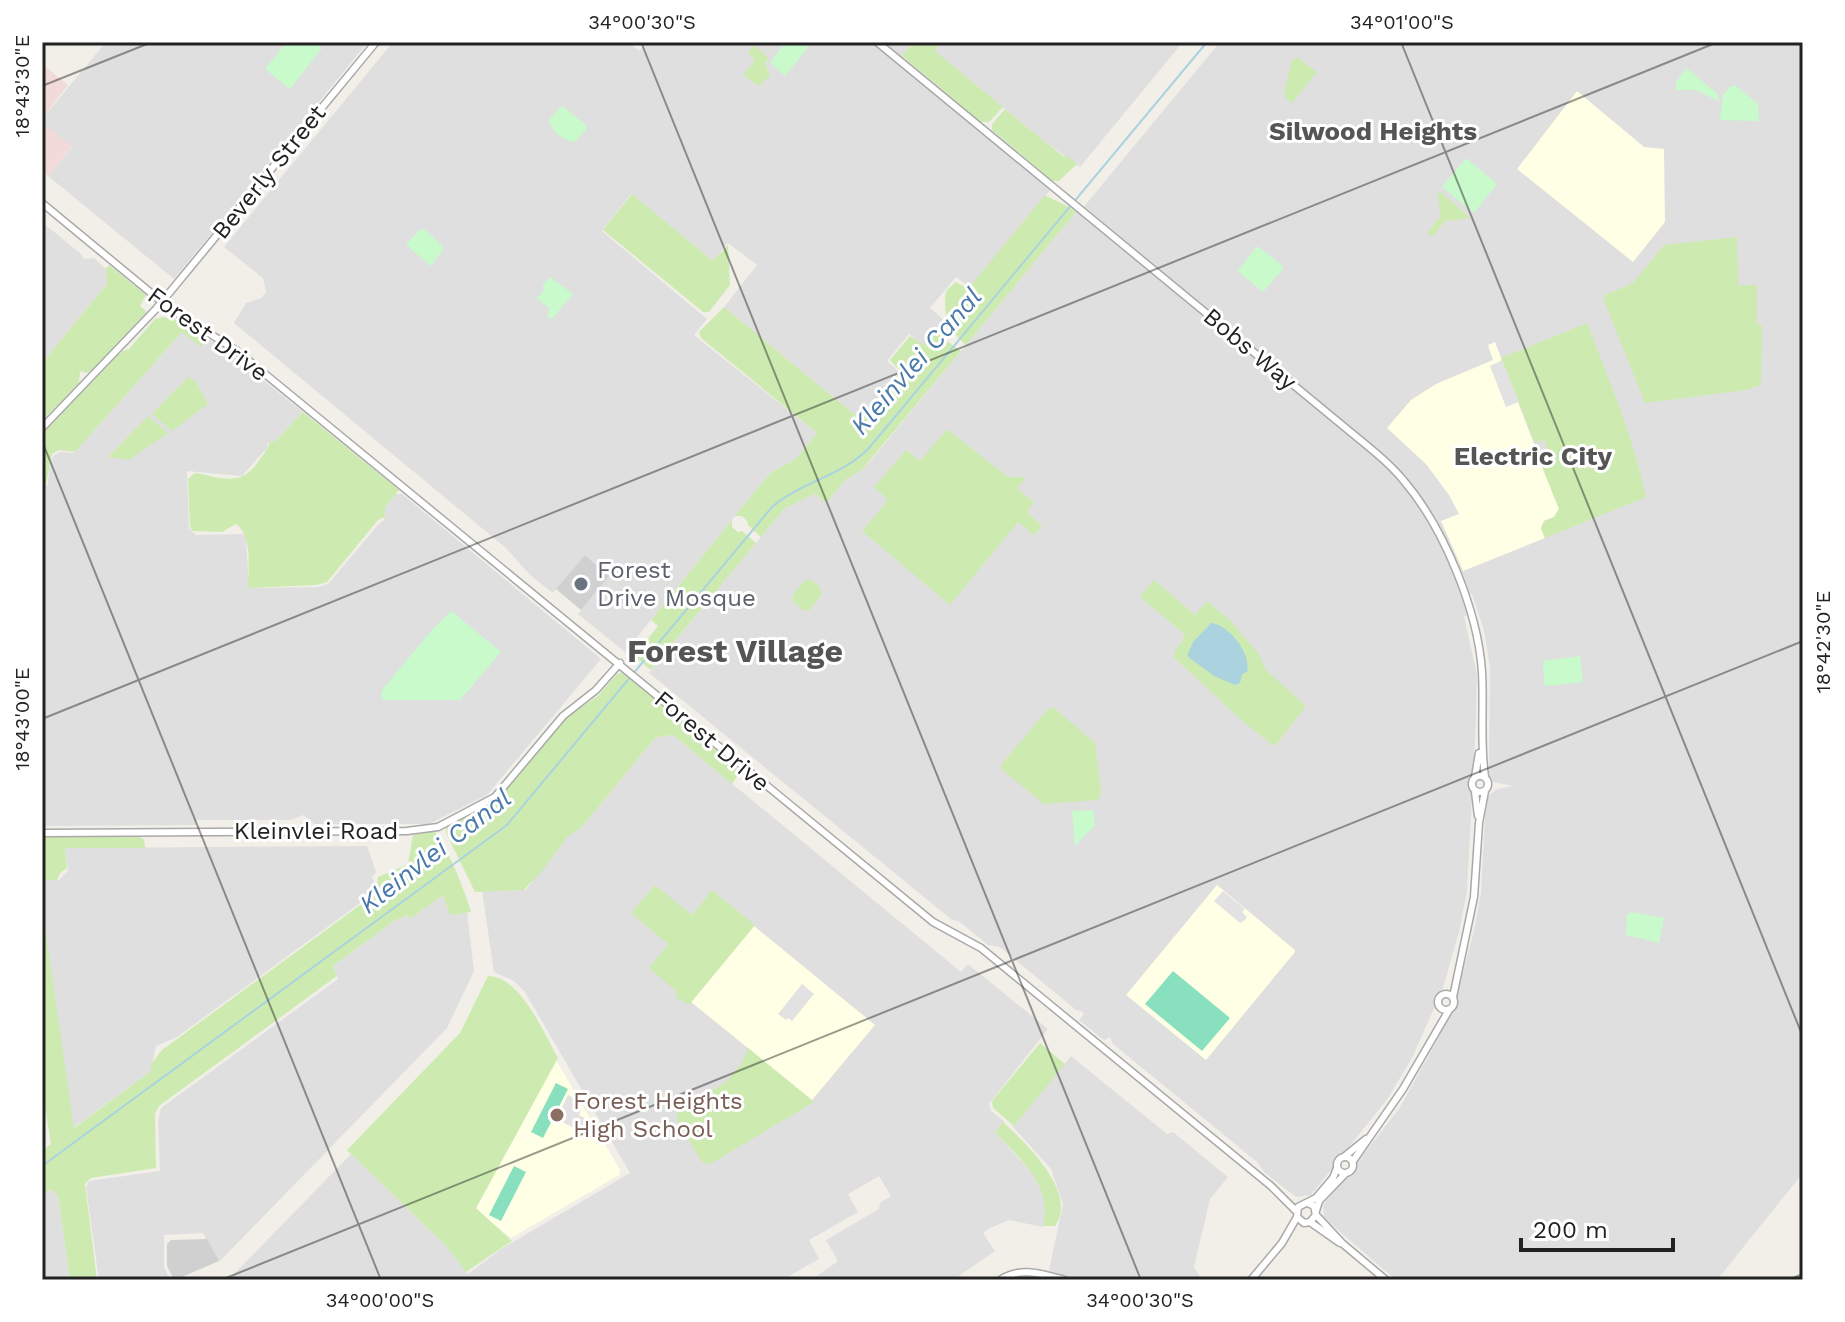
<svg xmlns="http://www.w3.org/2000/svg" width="1845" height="1322" viewBox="0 0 1845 1322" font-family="'Work Sans',sans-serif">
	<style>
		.residential { fill: #e0dfdf }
		.commercial { fill: #f2dad9 }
		.education { fill: #ffffe5 }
		.religious { fill: #d0d0d0 }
		.grass { fill: #cdebb0 }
		.park { fill: #c8facc }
		.pitch { fill: #88e0be }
		.parking { fill: #e2e2e2 }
		.water { fill: #aad3df }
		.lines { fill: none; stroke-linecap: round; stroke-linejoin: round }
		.stream { stroke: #aad3df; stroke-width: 2 }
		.minor-casing { stroke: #a9a9a9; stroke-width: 9 }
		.minor { stroke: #fff; stroke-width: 6 }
		.ticks { fill: none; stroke: #222; stroke-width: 2; stroke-opacity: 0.45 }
		.worship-dot { fill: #6b7280; stroke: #fff; stroke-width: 3 }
		.education-dot { fill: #8d6e63; stroke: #fff; stroke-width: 3 }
		.labels { text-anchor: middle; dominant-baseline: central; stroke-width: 6; stroke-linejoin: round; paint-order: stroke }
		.street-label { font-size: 24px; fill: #222; stroke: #fff }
		.worship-label { font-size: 24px; fill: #5b616d; stroke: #fff; text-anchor: start }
		.education-label { font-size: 24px; fill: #785e54; stroke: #fff; text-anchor: start }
		.neighbourhood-label { font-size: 26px; font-weight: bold; fill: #555; stroke: #fff }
		.water-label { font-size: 26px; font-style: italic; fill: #4a7aab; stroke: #fff }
		.district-label { font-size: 32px; font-weight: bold; fill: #555; stroke: #fff }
		.neatline { fill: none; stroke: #222; stroke-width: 3 }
		.ticks-label { font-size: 20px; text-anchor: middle; fill: #222 }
	</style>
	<rect width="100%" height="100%" fill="#f2efe9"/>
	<path class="residential" d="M106 42H368L174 279 48 176 72 147 42 123V119Z
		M393 42H628L639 51 647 42H913L899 60 1053 187 971 286 969 287 956 277 930 308 945 321 924 346 909 334 887 361 899 372 898 376 861 420 724 307 757 265 728 243 713 261 631 194 602 231 707 319 694 335 817 433 796 459 770 473 625 652 578 614 609 575 585 555 553 593 530 575 506 548 234 323 246 303 261 298 266 292 263 278 224 247Z
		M941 42H1183L1080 167 1044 141 934 51Z
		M1220 42H1803V1173L1717 1280H1396L1324 1218 1323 1205 1399 1109 1439 1037 1457 994 1474 931 1481 893 1486 798 1497 789 1513 786 1489 781 1485 776 1489 771 1490 667 1484 630 1472 594 1465 596 1471 614 1464 616 1477 675 1476 721 1467 891 1459 932 1443 988 1412 1058 1388 1098 1311 1195 1296 1197 1264 1172 1257 1162 1113 1044 1110 1037 1104 1040 1079 1020 1084 1014 1081 1011 1076 1010 1000 947 988 945 960 922 951 919 649 673 784 509 817 492 819 498 828 501 846 479 861 471 872 459 1079 208 1082 209Z
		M42 222 81 254 84 259 94 258 106 269 107 284 42 363Z
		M183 331 201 347 208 339 222 347 303 412 275 441 268 443 267 448 242 476 187 471 189 529 196 535 244 534 246 538 249 588 318 587 328 584 378 525 384 520 385 507 396 494H402L601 659 487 795 429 824H314L303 815 291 820H196V825L42 826V484L48 485 50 462 54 455 61 452 74 453Z
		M673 735 961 972 968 964 1048 1029 989 1104 991 1111 1004 1121 995 1132 1032 1173 1040 1187 1047 1208 1043 1227 1009 1220 988 1229 983 1233 995 1251 953 1280H811L838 1261 826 1240 879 1209 880 1203 891 1196 879 1176 848 1194 858 1212 809 1240 819 1259 782 1280H225L231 1277 351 1154 446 1246 468 1274 501 1249 630 1173 525 992 514 981 494 972 482 891 526 890 568 835 581 828 656 737Z
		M367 846 376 872 372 877 375 884 371 895 177 1037 156 1046 151 1071 73 1128 42 905V880H59L68 871 65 848Z
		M444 894 450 915 467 912 474 971 447 1028 221 1260 219 1261 203 1233 164 1235V1267L170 1280H99L86 1188 89 1181 160 1171 158 1121 161 1108 338 979 333 966 394 921 409 915 411 918Z
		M1071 1056 1167 1134 1173 1132 1228 1177 1210 1199 1194 1267 1202 1280H1068L1048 1275 1063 1204 1051 1169 1013 1127Z
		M53 1190 58 1195 70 1280H42V1192Z"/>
	<path class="commercial" d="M42 64 68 85 42 119Z
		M42 123 72 146 48 176 42 172Z"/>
	<path class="education" d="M1577 91 1644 147 1664 149 1665 222 1633 262 1517 169Z
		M1495 342 1559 509 1554 517 1544 521 1541 528 1545 538 1463 571 1441 521 1459 514 1449 495 1426 464 1387 428 1411 400 1436 384 1493 360 1488 345Z
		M1217 885 1295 950V952L1206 1060 1126 995Z
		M754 926 875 1025 812 1100 691 1002Z
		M556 1060 620 1170 619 1175 511 1238 476 1209Z"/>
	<path class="religious" d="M585 555 609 576 581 610 556 589Z
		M207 1239 219 1261 177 1279 172 1276 167 1266V1244L171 1240Z"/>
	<path class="grass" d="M913 42H941L935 51 1003 107 989 122H981L902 56Z
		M754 45 769 58 765 63 770 76 758 86 743 75 755 60 748 53Z
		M1297 57 1317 72 1292 103 1286 99 1284 94 1292 60Z
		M1005 109 1064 157 1066 155 1077 164 1059 181H1052L992 130V124Z
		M1438 190 1471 218 1445 221 1432 237 1427 233 1440 217Z
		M632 194 713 261 728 245 730 285 709 312H703L603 230Z
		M1045 195C1056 202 1065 203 1076 212L966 345C949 331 942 314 946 291L956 282 968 289Z
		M1737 237 1738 285H1757V324L1762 325 1761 385 1746 390 1645 403 1604 301 1605 295 1633 283 1664 245Z
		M109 265 146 295 140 306 147 312 92 370 87 373 80 371 79 383 42 421V363L107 284 106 269Z
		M724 307 861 420 898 376 899 370 890 360 910 336 924 345 945 321 944 339 961 351 861 471 846 479 828 501H822L816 493 784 509 761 537 748 525 747 521 742 516H735L770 473 796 459 817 433 701 338 699 332Z
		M161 317 173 318 208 339 201 347 182 332 75 452 59 450 52 454 46 485 42 484V434L121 352 129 349 155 319Z
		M1587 323C1610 382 1633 436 1646 497L1545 538 1541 528 1544 521 1554 517 1559 509 1542 467 1553 462 1544 440 1535 443 1501 358Z
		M188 377 196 382 208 404 172 431 152 414Z
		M303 412 399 490 385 507V517L378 520 327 582 317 585 248 588C248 569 253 536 236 524L222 532 192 531 190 526 188 479 195 473C220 477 238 487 256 465 261 457 267 451 270 442L275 441Z
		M148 416 168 433 129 460 108 457Z
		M947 429 1008 477H1026L1017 489 1034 502 1027 512 1042 526 1034 535 1018 522 950 605 862 531 888 500 874 487 906 450 920 461Z
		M732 520V527L738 532 742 531 756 543 651 670 634 656 658 626 651 620Z
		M805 580H811L819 586 822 594 809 611 803 610 793 602 792 596Z
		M1154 580 1195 615 1207 601 1230 620 1258 653 1266 670 1306 706 1275 746C1238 722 1208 686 1174 658V652L1184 639 1183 633 1140 597Z
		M623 672 738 769 737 776 732 784 673 735 656 737 581 828 568 836 543 870 524 890 475 892 446 833V827L498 798 567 717 598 696 617 674Z
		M1053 707 1095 743 1101 792 1098 800 1044 804 1001 769V765L1048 709Z
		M434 831C444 839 467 896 471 912L450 915 443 895 410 919 408 915 394 921 333 966 337 976 159 1106 155 1114 156 1168 91 1178 85 1184 97 1280H70L58 1195 52 1190 42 1192V1151L51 1144 42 1088V905L74 1128 151 1071V1064L162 1050 371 897 376 891 378 877 408 864 413 835Z
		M138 835 144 840 145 848H65L67 868 60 873 57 880H42V836Z
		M655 885 692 915 712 890 755 925 689 1005 677 998 676 991 649 968 668 944 631 913Z
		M488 976C521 977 543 1032 558 1058L476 1208 512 1241 466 1272 446 1246 347 1150 460 1033Z
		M1040 1043 1065 1064 1014 1126 993 1108 992 1101Z
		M748 1048 814 1102 712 1163 706 1164 701 1161 677 1120V1113L726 1082 742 1063Z
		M1003 1122C1025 1142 1079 1193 1055 1226H1043C1053 1184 1020 1160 995 1132Z"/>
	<path class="park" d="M287 42H315L322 48 290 89 265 69Z
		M786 42H804L808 47 785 76 770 63Z
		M1686 68 1719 95 1718 101 1696 90H1675L1677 81Z
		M1731 86H1736L1758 104 1759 121 1720 120 1723 95Z
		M562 106 586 125V130L574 142C562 140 552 131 549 120Z
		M1466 158 1497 184 1474 213 1442 187Z
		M424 229 444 248 431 266 406 245 418 231Z
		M1257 246 1282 265 1283 269 1263 292 1238 271Z
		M550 277 573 294 552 319 548 318 549 308 537 298 545 289 542 286Z
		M451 611 501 652 460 700H384L381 696 382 690 431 631Z
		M1580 656 1583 682 1547 686 1544 684 1543 661Z
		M1093 810 1095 825 1075 846 1072 811Z
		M1632 912 1664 918 1659 943 1626 935 1627 915Z"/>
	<path class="pitch" d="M1173 971 1230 1018 1202 1051 1145 1004Z
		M556 1083 568 1089 543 1138 531 1132Z
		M514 1166 526 1172 501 1221 489 1215Z"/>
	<path class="parking" d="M1502 360 1519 402 1506 407 1490 366Z
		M1223 891 1245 909 1242 912 1247 917 1244 921 1240 923 1214 901Z
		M802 984 814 994 792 1021 788 1018 786 1020 778 1014Z
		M568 1095 578 1100 577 1104 581 1110 579 1115 588 1120 582 1132 556 1119Z"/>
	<path class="water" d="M1211 623C1229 624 1252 655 1247 672L1242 674 1240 683 1235 685 1214 676 1187 656 1193 642Z"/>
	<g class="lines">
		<path class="stream" d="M42 1166 507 825 772 507C801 482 842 476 869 448L1207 42"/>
		<g class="minor-casing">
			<path id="minor" d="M877 42 1359 439C1375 452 1391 465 1404 481 1444 528 1478 611 1482 672 1484 707 1480 742 1485 777
				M42 203 168 307 237 351 933 922 981 948 1271 1186 1296 1211
				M42 428 156 309 376 42
				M1472 784a8 8 0 1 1 16 0a8 8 0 1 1-16 0Z
				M1475 777 1479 753
				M1475 792 1478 816
				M42 833 407 831 438 827 495 797 563 716 596 690 620 663
				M1438 1002a8 8 0 1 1 16 0a8 8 0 1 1-16 0Z
				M1453 997 1474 897 1479 823 1485 791
				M1345 1156 1366 1139
				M1337 1165a8 8 0 1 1 16 0a8 8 0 1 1-16 0Z
				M1353 1161 1403 1089 1449 1010
				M1308 1203 1314 1206 1316 1215 1310 1222 1304 1223 1297 1217 1298 1207 1316 1198 1333 1178 1337 1168
				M1316 1211 1319 1201 1345 1174
				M1316 1215 1343 1244 1386 1280
				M1310 1222 1340 1243
				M1000 1280C1021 1266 1042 1274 1065 1280
				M1251 1280 1282 1243 1297 1217"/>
		</g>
		<use href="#minor" class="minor"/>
	</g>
	<path class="ticks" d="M641 42 1141 1280M1401 42 1803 1037M42 86 152 42M42 441 381 1280M42 719 1718 42M221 1280 1803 641M1788 1280 1803 1274"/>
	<circle class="worship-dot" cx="581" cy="584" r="8"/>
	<circle class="education-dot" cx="557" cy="1115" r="8"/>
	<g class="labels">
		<g class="street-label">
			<text transform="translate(269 172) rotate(-51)">Beverly Street</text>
			<text transform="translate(208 334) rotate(36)">Forest Drive</text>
			<text transform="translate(1250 349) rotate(40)">Bobs Way</text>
			<text transform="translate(712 741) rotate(40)">Forest Drive</text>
			<text x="316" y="831">Kleinvlei Road</text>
		</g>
		<g class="worship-label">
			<text x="597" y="570">Forest<tspan x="597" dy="28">Drive Mosque</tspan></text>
		</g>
		<g class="education-label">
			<text x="573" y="1101">Forest Heights<tspan x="573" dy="28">High School</tspan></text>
		</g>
		<g class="neighbourhood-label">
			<text x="1373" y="131">Silwood Heights</text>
			<text x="1533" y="456">Electric City</text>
		</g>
		<g class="water-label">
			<text transform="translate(916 361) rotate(-49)">Kleinvlei Canal</text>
			<text transform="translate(435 851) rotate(-38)">Kleinvlei Canal</text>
		</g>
		<g class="district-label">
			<text x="735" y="651">Forest Village</text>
		</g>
	</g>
	<rect width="1845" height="1322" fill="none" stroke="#ffffff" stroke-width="88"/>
	<path d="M1521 1238v12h152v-12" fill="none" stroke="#222222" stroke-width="4"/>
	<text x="1533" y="1238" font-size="24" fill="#222222" stroke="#ffffff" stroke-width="6" paint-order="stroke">200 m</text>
	<rect x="44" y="44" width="1757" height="1234" class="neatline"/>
	<g class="ticks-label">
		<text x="642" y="29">34°00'30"S</text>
		<text x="1402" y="29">34°01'00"S</text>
		<text transform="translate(22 86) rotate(-90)" y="7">18°43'30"E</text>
		<text transform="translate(1823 642) rotate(-90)" y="7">18°42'30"E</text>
		<text transform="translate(22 719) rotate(-90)" y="7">18°43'00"E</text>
		<text x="380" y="1307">34°00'00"S</text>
		<text x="1140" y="1307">34°00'30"S</text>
	</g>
</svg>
